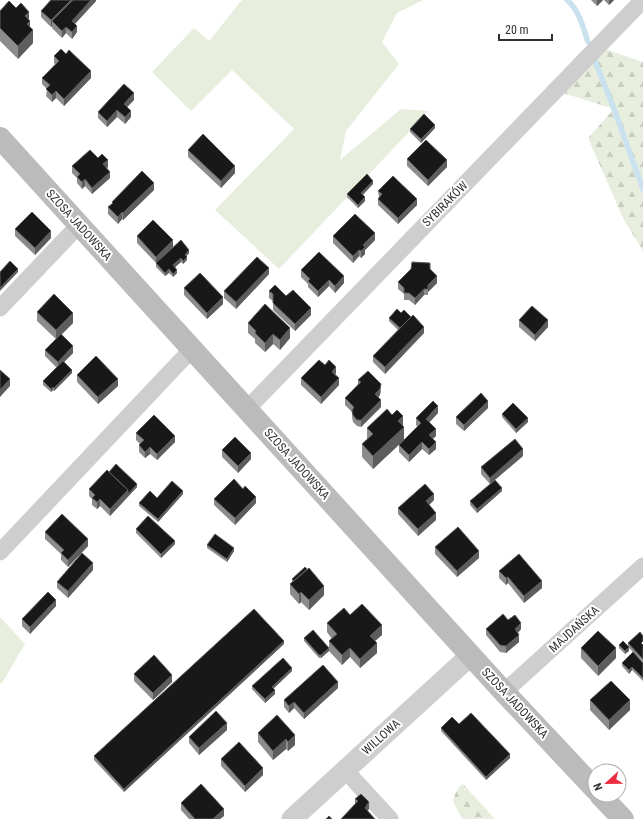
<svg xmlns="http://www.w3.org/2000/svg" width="643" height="819" viewBox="0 0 643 819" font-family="'Roboto Condensed',sans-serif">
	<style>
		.grass { fill: #e7eede }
		.forest { fill: url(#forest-firs) }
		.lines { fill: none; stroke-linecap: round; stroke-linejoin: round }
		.stream { stroke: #cae1ee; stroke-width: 5.5 }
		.minor { stroke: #cecece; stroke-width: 17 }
		.tertiary { stroke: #cecece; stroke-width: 21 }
		.secondary { stroke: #bbb; stroke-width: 22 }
		.wall { fill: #8c8c8c }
		.shaded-wall { fill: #5d5d5d }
		.building { fill: #181818; stroke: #5d5d5d }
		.labels { text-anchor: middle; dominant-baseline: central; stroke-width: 4; stroke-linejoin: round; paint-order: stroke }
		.street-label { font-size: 12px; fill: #313131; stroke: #fff }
	</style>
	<defs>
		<pattern id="forest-firs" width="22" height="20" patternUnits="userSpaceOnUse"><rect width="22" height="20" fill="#e7eede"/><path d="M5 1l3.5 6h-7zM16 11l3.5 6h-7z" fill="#c7cdbf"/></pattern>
	</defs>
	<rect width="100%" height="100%" fill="#fff"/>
	<path class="grass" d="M242 0H423L397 13 382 42 399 64 346 131 340 160 401 109 429 111 279 269 215 210 294 129 232 70 191 111 152 72 194 28 209 41Z
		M0 617 25 644 2 683 0 684Z"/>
	<path class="forest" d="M602 48 643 62V251L623 218 588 138 614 109 560 92Z
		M463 784 495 819H463L461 817 453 801C455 794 457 788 463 784Z"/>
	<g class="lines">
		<path class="stream" d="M567 0C579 10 583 27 588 42
			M595 61 611 101 643 189"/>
		<path class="minor" d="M0 308 79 225
			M247 409 643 0
			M0 552 192 349
			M504 692 643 566
			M345 770 390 819"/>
		<path class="tertiary" d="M292 819 471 655"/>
		<path class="secondary" d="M0 138 504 692 595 789
			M600 795 623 819"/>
	</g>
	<path class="wall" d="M96 0V1L75 24 77 32 72 39 66 33 62 38 52 28V26L51 27 41 17V11Z
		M591 0H603L597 6Z
		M604 0H614L609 5Z
		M0 11 29 21 30 27 33 43 18 59 0 41Z
		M54 56 91 78 64 106 56 98 52 102 46 96 47 89 42 84V78L55 64 54 63Z
		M134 100 127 107 131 117 125 124 117 117 107 127 98 118V112Z
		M435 128 421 143 410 132V129Z
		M188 150 235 173 221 188 188 157Z
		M98 158 108 167 106 168 110 178 92 194 85 186 82 189 77 183V178L72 173V166Z
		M407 159 447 167 428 186 407 166Z
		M373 184 363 195 365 201 358 208 347 197V194Z
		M154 190 123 220 122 219 118 224 108 214V207L112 204V202Z
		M378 191 417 205 398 224 378 205V199L379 198Z
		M15 229 51 238 35 255 15 236Z
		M137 236 173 247 162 258 189 253 186 256 187 260 183 264 181 262 175 267 177 273 173 277 169 273 165 276 156 267V263L137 243Z
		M333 236 375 240 365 250V254L361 258 359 256 353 263 333 243Z
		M430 269 437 283 428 292V295H424L415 305 409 300H404V294L398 289V282Z
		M301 270 344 283 335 293 329 286 318 297 308 287V284L301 277Z
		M269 274 236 309 224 298V291Z
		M184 288 223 304 207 319 184 295Z
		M269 291 286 296 311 315 295 331 273 310V301L269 298Z
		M37 312 73 323 61 335 73 353 64 362 72 373 54 391 53 390 51 392 43 385V381L57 368 45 356V350L56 339 37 321Z
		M389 318 424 333 385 374 373 362V356L398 330 389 321Z
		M519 320 548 327 535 341 519 327Z
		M248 323 290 338 280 350 273 344 265 352 255 343V339L248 333Z
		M336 373 335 375 339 385 321 404 301 385V378Z
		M77 375 118 386 98 404 77 382Z
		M358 380 381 390 380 395 378 398 381 407 361 427 357 426 353 422 352 417V412L345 405V398L358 384Z
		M488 408 464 431 456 424V417Z
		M438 413 429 422 436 436 433 439 436 449 429 455 422 449 409 462 399 452V445L418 427 416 425V418Z
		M502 414 528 422 516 433 502 417Z
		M403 426 404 440 373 469 362 457V444L367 440V428Z
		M136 433 175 442 157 460 150 454 145 458 139 452V445L140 444 136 440Z
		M222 450 251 459 238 473 222 457Z
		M523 456 490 484 481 474V467Z
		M109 472 137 487 110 516 100 506 97 509 92 505V499L89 496V489Z
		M243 489 256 503 235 525 214 505V499Z
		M502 491 477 513 470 505V501Z
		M183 494 158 522 139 506V503Z
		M434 500 429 505 436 520 418 536 398 514V508Z
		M136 529 175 544 161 558 136 533Z
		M45 532 88 546 68 567 61 560V554L45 539Z
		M207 545 234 551 227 562 207 548Z
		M435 547 479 558 457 577 435 554Z
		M93 570 68 598 57 588V582Z
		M499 571 542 588 524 603 508 583 506 585 499 578Z
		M292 579 324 595 309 610 301 602 299 604 290 594V584L292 583Z
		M56 606 30 634 22 626V619Z
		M350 615 382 635 375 641 377 653 360 668 350 657 342 665 329 651V641L332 639 327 632V623Z
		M508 620 521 629 518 633 519 642 506 653 500 652 486 635V629Z
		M304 638 329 651 321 658H319L304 641Z
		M628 643 643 645V662L636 655 643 663V681L632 670 629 674 622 666V663L633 652 629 648V651L625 654 619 648V645L628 646Z
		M284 644 124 792 94 760V756Z
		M581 648 616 658 598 676 581 658Z
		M292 671 273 689 275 694 265 703 252 689V686Z
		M134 674 172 682 153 700 134 681Z
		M338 688 304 719 294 708 289 713 284 707V700Z
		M590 700 630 710 609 730 590 710Z
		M277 715 295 745 288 751 286 749 273 760 258 742V733Z
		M459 724 510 758 486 780 441 731V728Z
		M227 730 199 755 189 743V737Z
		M221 759 263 775 245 792 221 766Z
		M355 799 369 809 367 811 355 804Z
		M181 803 224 816 220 819H189L181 810Z"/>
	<path class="shaded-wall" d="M71 0H77L52 21V26L51 27V20Z
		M91 0H96V1L72 27V21Z
		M597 0H603L597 6Z
		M609 0H614L609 5Z
		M29 12V22L30 21V34L25 16Z
		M77 26V32L72 39V32Z
		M66 27V33L62 38V31Z
		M33 30V43L18 59V46Z
		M91 71V78L64 106V99Z
		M56 91V98L52 102V95Z
		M134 93V100L124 110V104Z
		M117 110V117L107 127V121Z
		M131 111V117L125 124V117Z
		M435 125V128L421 143V139Z
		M108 160V167L103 171V164Z
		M447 160V167L428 186V180Z
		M235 166V173L221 188V181Z
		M110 172V178L92 194V188Z
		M85 179V186L82 189V182Z
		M373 181V184L361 196V193Z
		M154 183V190L123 220V213Z
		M365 197V201L358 208V205Z
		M417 199V205L398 224V218Z
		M122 212V219L118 224V217Z
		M51 231V238L35 255V248Z
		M375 233V240L365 250V254L361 258V251L363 245Z
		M173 240V247L156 263V257Z
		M189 250V253L185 258V255Z
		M359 250V256L353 263V256Z
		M187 257V260L183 264V261Z
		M181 258V262L173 269V265Z
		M269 268V274L236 309V302Z
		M18 269V272L0 291V288Z
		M169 269V273L165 276V273Z
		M177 270V273L173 277V274Z
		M344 276V283L335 293V286Z
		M437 276V283L428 292V285Z
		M329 280V286L318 297V291Z
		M424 289V295L415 305V298Z
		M223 297V304L207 319V313Z
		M311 308V315L295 331V324Z
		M73 313V323L56 340V330Z
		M548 320V327L535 341V335Z
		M424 327V333L385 374V367Z
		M290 328V338L280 350V340Z
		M273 334V344L265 352V343Z
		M73 346V353L58 368V362Z
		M336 367V373L332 378V372Z
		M72 370V373L54 391V388Z
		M339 378V385L321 404V397Z
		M10 379V386L0 397V390Z
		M118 379V386L98 404V397Z
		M381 384 380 395 375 401V394Z
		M53 387V390L51 392V389Z
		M381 400V407L361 427V420Z
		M488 401V408L464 431V425Z
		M438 406V413L426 426V419Z
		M403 416V428L404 427V440L373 469V456L398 421Z
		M528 418V422L516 433V429Z
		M436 429V436L429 442V435Z
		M175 436V442L157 460V454Z
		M422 442V449L409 462V455Z
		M436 442V449L429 455V449Z
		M150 447V454L145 458V452Z
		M523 449V456L490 484V478Z
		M251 453V459L238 473V466Z
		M137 484V487L110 516V509L128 490Z
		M502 488V491L477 513V509Z
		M183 491V494L158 522V519Z
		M434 494V500L426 508V501Z
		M256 497V503L235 525V518Z
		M100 499V506L97 509V502Z
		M436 513V520L418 536V529Z
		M88 539V546L68 567V560Z
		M175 541V544L161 558V554Z
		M234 548V551L227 562V559Z
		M479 551V558L457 577V571Z
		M93 563V570L68 598V591Z
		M508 577V583L506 585V578Z
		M542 581V588L524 603V596Z
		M324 586V595L309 610V600Z
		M301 592V602L299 604V594Z
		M56 600V606L30 634V627Z
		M521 623V629L515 636V629Z
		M382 625V635L370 645V636Z
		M519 635V642L506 653V646Z
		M284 641V644L124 792V789Z
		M377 643V653L360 668V659Z
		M629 647V651L625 654V651Z
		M329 648V651L321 658V655Z
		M350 648V657L342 665V655Z
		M616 648V658L598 676V666Z
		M632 667V670L629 674V670Z
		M292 668V671L272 690V687Z
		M172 675V682L153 700V693Z
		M338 682V688L304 719V713Z
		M275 690V694L265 703V699Z
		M630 700V710L609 730V720Z
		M294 702V708L289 713V706Z
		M227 723V730L199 755V748Z
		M295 735V745L288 751V742Z
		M286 739V749L273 760V751Z
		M510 754V758L486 780V777Z
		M263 768V775L245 792V786Z
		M369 802V809L365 815V808Z
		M224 809V816L220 819H213Z"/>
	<path class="building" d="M51 0H71L51 20 41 11Z
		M73 0H91L72 21 77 26 72 32 66 27 62 31 52 21Z
		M9 1 16 8 21 3 29 12 25 16 30 21 27 24 33 30 18 46 0 28V11Z
		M61 49 66 54 69 50 91 71 64 99 56 91 52 95 46 89 50 85 42 78 59 61 54 56Z
		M124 84 134 93 124 104 131 111 125 117 117 110 107 121 98 112Z
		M424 114 435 125 421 139 410 129Z
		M203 134 235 166 221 181 188 150Z
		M426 140 447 160 428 180 407 159Z
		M90 150 98 158 102 154 108 160 103 164 110 172 92 188 85 179 82 182 77 177 80 174 72 166Z
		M142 171 154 183 123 213 122 212 118 217 108 207 113 203 112 202Z
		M367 174 373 181 361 193 365 197 358 205 347 194Z
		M393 176 417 199 398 218 378 199 382 194 378 191Z
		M32 212 51 231 35 248 15 229Z
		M355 214 375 233 363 245 365 247 361 251 359 250 353 256 333 236Z
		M153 220 173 240 156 257 137 236Z
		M181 240 189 250 185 255 187 257 183 261 181 258 173 265 177 270 173 274 169 269 165 273 156 263Z
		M319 252 344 276 335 286 329 280 318 291 308 281 310 279 301 270Z
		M257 257 269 268 236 302 224 291Z
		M10 261 18 269 0 288V272Z
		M412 262 430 263V269L437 276 428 285V289H424L415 298 409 293H404V288L398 282 411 269Z
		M200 273 223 297 207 313 184 288Z
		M275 285 286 296 293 290 311 308 295 324 273 303V294L269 291Z
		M54 294 73 313 56 330 37 312Z
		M265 304 290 328 280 340 273 334 265 343 255 333 256 331 248 323Z
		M532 306 548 320 535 335 519 320Z
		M397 309 401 313 404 310 411 317 400 328 389 318Z
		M413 315 424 327 385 367 373 356Z
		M61 334 73 346 58 362 45 350Z
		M96 356 118 379 98 397 77 375Z
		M319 360 325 365 329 360 336 367 332 372 339 378 321 397 301 378Z
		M63 361 72 370 54 388 53 387 51 389 43 381Z
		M0 370 10 379 0 390Z
		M368 371 381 384 380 389 375 394 381 400 361 420H357L353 415 352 411 354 407 345 398 361 382 358 380Z
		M481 393 488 401 464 425 456 417Z
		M433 401 438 406 426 419 436 429 429 435 436 442 429 449 422 442 409 455 399 445 421 423 416 418Z
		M513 403 528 418 516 429 502 414Z
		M387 409 392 415 397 410 403 416 398 421 404 427 373 456 362 444 373 434 367 428Z
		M154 415 175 436 157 454 150 447 145 452 139 445 144 440 136 433Z
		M235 437 251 453 238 466 222 450Z
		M515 439 523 449 490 478 481 467Z
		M116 464 137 484 128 494V490L109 472Z
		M107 470 128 490 110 509 100 499 97 502 92 498 95 495 89 489Z
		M234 479 243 489 245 486 256 497 235 518 214 499Z
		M495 480 502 488 477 509 470 501Z
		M172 481 183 491 158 519 139 503 150 491 157 498Z
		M425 484 434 494 426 501 436 513 418 529 398 508Z
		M62 514 88 539 68 560 61 553 64 550 45 532Z
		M148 516 175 541 161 554 136 529Z
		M458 527 479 551 457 571 435 547Z
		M215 534 234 548 227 559 207 545Z
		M82 553 93 563 68 591 57 582Z
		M519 554 542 581 524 596 508 577 506 578 499 571Z
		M305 567 307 569 294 581 292 579Z
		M309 568 324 586 309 600 301 592 299 594 290 584Z
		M48 592 56 600 30 627 22 619Z
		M362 604 382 625 370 636 377 643 360 659 350 648 342 655 329 641 337 634 327 623 344 608 350 615Z
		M254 609 284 641 124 789 94 756Z
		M503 614 508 620 515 615 521 623 515 629 519 635 506 646 500 645 486 629Z
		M313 630 329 648 321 655H319L304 638Z
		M598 631 616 648 598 666 581 648Z
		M640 632 643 636V641L641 643 643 645V659L628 643Z
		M623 641 629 647 625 651 619 645Z
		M633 652 643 663V678L632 667 629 670 622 663Z
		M154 655 172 675 153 693 134 674Z
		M283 658 292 668 272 687 275 690 265 699 252 686Z
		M323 665 338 682 304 713 294 702 289 706 284 700Z
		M611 681 630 700 609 720 590 700Z
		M216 711 227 723 199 748 189 737Z
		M471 713 510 754 486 777 441 728 452 717 459 724Z
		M277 715 295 735 288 742 286 739 273 751 258 733Z
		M239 742 263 768 245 786 221 759Z
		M201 784 224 809 213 819H195L181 803Z
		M361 794 369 802 365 808 375 819H341L358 801 355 799Z
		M329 816 332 819H326Z"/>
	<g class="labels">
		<g class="street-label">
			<text transform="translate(445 204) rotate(-45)">SYBIRAKÓW</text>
			<text transform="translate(79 225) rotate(48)">SZOSA JADOWSKA</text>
			<text transform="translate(297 464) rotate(48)">SZOSA JADOWSKA</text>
			<text transform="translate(574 629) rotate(-42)">MAJDAŃSKA</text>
			<text transform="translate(515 703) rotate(47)">SZOSA JADOWSKA</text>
			<text transform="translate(381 737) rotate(-42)">WILLOWA</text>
		</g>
	</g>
	<g transform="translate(607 783) rotate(248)"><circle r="19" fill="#ffffff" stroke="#adadad"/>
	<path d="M0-3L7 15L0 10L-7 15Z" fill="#ec2e43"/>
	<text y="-6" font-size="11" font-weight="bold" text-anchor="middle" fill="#313131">N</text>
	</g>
	<path d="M499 34v6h53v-6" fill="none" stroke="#313131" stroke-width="2"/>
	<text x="505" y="34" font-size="12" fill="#313131" stroke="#ffffff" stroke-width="3" paint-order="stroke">20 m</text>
</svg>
